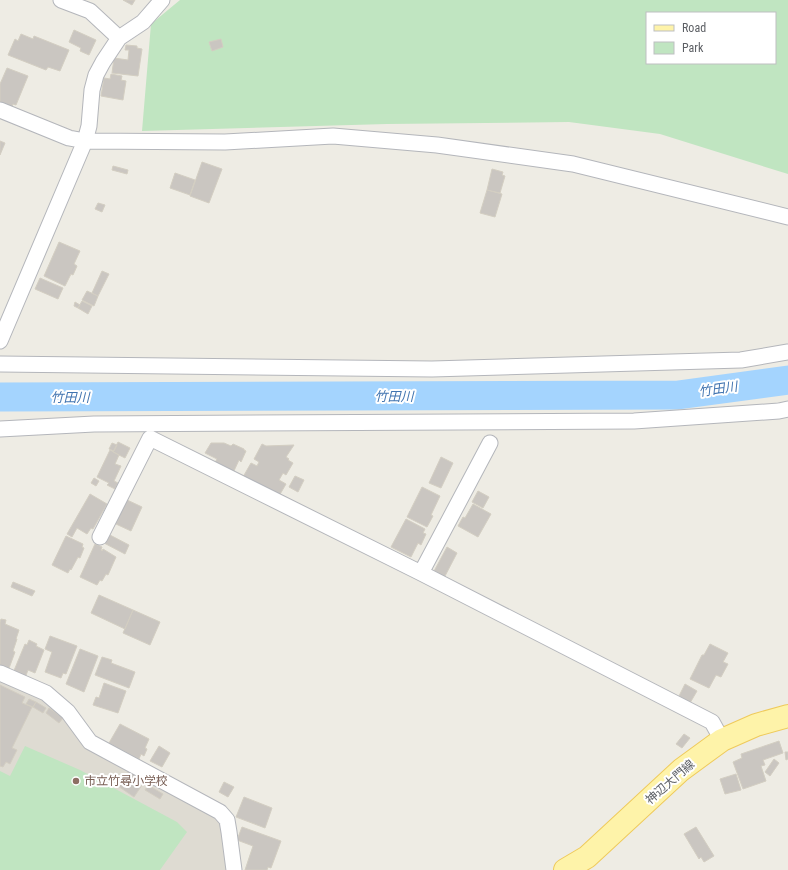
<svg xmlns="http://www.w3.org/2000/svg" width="788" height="870" viewBox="0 0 788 870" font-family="'Roboto Condensed','Noto Sans JP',sans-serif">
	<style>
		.education { fill: #dedbd2 }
		.green { fill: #c0e5c1; fill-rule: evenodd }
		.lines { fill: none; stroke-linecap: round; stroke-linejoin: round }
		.river { stroke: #a4d4fe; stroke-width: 29 }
		.building { fill: #cac6c1; stroke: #d3cec2 }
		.street-casing { stroke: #b4b6bb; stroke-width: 17 }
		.primary-casing { stroke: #efca5b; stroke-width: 24 }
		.street { stroke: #fff; stroke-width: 15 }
		.primary { stroke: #fef3a9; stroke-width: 22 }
		.education-dot { fill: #8d6e63; stroke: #fff; stroke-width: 1.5 }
		.labels { text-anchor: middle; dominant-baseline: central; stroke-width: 4; stroke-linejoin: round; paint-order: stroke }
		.education-label { font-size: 12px; fill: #785e54; stroke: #fff; text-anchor: start }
		.street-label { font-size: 12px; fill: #5c5f64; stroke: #fff }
		.water-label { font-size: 13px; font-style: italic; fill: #4174b0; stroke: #fff }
	</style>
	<rect width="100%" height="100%" fill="#eeece4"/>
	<path class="education" d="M0 679 45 697 93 749 212 812 224 830 228 870H0Z"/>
	<path class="green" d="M180 0H788V174L660 134 569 122 387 124 142 131 151 24ZM647 13H775V63H647Z
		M25 746 80 770 177 822 187 832 160 870H0V771L10 776Z"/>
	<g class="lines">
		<path class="river" d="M0 397 678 395 788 380"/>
	</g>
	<path class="building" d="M123 0H135L132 5Z
		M74 30 96 40 89 55 80 51 81 48 69 42Z
		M21 34 33 39 34 36 69 50 60 71 48 67 46 70 8 55 15 39 18 41Z
		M221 39 223 47 212 51 209 42Z
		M126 45 137 46V48L142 49 138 76 112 73 114 58 128 60 129 50H125Z
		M7 68 28 76 16 105 13 104 12 107 0 102V84Z
		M111 74 122 76 121 80 126 81 123 100 101 96 104 78 110 79Z
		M0 141 5 143 0 155Z
		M202 162 222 169 209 203 190 196Z
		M113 166 128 170 127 174 112 170Z
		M492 169 503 172 502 175 505 176 500 193 487 190Z
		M175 173 195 180 190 195 170 188Z
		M487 190 502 194 495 217 480 213Z
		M98 203 105 205 102 212 95 209Z
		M59 242 80 251 74 264 77 266 73 275 71 274 65 286 44 276Z
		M102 271 109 274 98 296 92 293Z
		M40 278 63 288 58 299 35 289Z
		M87 291 98 296 94 306 82 300Z
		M82 301 92 306 88 314 78 308Z
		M75 302 80 305 78 308 74 306Z
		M118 442 130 448 125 458 113 452Z
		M112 443 117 445 114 451 109 449Z
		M211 443H224L231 446 233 444 244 449V450L246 451 241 462 239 460 233 473 214 464 217 459 205 453Z
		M262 444 266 446 294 445 286 457 289 459 288 460 293 463 286 475 283 473 279 480 286 484 279 496 243 477 251 463 257 466 259 462 254 459Z
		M110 450 119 455 115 464 121 466 114 481 118 483 115 489 107 485 109 483 97 477Z
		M441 457 453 463 441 488 429 483Z
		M295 476 304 480 298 492 289 487Z
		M94 478 99 481 96 486 91 483Z
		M422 487 440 496 431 515 433 516 427 527 407 517Z
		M478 491 489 497 483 508 472 502Z
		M90 494 107 504 93 529 91 528 87 534 77 528 72 537 67 534Z
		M125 499 142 507 131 531 116 524 118 519 116 517Z
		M473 504 491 514 478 537 458 526 463 517 465 518Z
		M406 519 425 529 423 533 426 534 421 545 418 543 411 557 391 547Z
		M108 534 129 545 125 554 104 543Z
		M66 536 83 544 82 547 84 548 80 558 78 557 71 570 70 569 68 573 52 565Z
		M95 544 102 547 101 550 102 551 103 549 116 557 108 575 106 574 102 581 100 580 97 585 80 577Z
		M447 547 457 553 444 578 433 573Z
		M13 582 35 591 32 596 11 587Z
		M99 595 133 610 125 629 91 613Z
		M133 610 160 622 150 645 123 633Z
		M1 619 6 620 5 624 19 630 16 639H17L13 651 15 652 8 671 0 668V622Z
		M50 636 77 646 66 674 63 673 61 678 45 672 52 652 45 649Z
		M29 640 37 644 36 646 44 650 35 673 28 670 25 678 13 673 25 644 27 645Z
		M710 644 728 653 723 662 728 664 721 677 716 675 709 688 690 679 702 655H704Z
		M80 649 98 656 84 692 66 684Z
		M102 657 112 660 111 663 135 672 129 688 95 675Z
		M104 683 126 691 118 713 93 705 96 697 99 698Z
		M685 684 697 691 690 703 679 696Z
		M0 685 25 697 22 703 32 707 12 748 17 750 10 764 6 762 3 767 0 766Z
		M29 699 36 702 33 707 26 704Z
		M36 702 46 708 43 713 33 707Z
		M49 708 63 718 59 723 46 713Z
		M120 724 149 739 145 748 147 749 144 756 141 754 139 759 109 743Z
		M684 734 690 738 682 748 676 744Z
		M779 741 783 753 763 760 765 765 761 766 766 781 743 789 733 762 742 758 741 754Z
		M159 746 170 753 162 767 150 761Z
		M785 752H788V759L786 760Z
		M774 759 779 763 770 776 765 772Z
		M129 771 144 782 134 797 118 786Z
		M736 774 741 790 725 794 720 779Z
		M224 782 234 787 228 797 219 792Z
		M148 785 163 794 160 799 145 790Z
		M244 797 272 808 265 828 236 817Z
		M242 827 281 841 271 868 268 867 267 870H245L253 846 237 840Z
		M696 827 714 856 704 862 701 857 699 859 684 834Z"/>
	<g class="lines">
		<g class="street-casing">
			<path id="street" d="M61 0 90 11 119 38
				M0 110 69 138 85 141 225 142 333 136 437 145 573 164 788 217
				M0 341 85 141 89 126 92 90 96 75 103 62 119 38 143 22 162 0
				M0 364 432 369 741 360 788 352
				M0 429 94 424 634 421 779 411 788 409
				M100 537 150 438 421 573 712 722 722 740
				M421 573 490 443
				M0 673 46 693 68 712 90 742 220 812 227 820 229 832 234 870"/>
		</g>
		<g class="primary-casing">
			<path id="primary" d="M565 870 587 857 681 770 722 740 756 725 788 716"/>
		</g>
		<use href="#street" class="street"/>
		<use href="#primary" class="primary"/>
	</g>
	<circle class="education-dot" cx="76" cy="781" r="4"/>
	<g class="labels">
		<g class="education-label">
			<text x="84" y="781">市立竹尋小学校</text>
		</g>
		<g class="street-label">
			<text transform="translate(670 782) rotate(-41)">神辺大門線</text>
		</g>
		<g class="water-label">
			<text transform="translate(718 389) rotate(-8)">竹田川</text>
			<text x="394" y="396">竹田川</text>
			<text x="70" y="397">竹田川</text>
		</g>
	</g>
	<rect x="646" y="12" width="130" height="52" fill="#ffffff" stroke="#bebfc1"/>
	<rect x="654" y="25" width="20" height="6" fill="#fef3a9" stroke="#bebfc1"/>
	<text x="682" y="32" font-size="12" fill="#5c5f64">Road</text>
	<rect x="654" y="42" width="20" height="12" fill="#c0e5c1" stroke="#bebfc1"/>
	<text x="682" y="52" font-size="12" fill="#5c5f64">Park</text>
</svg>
